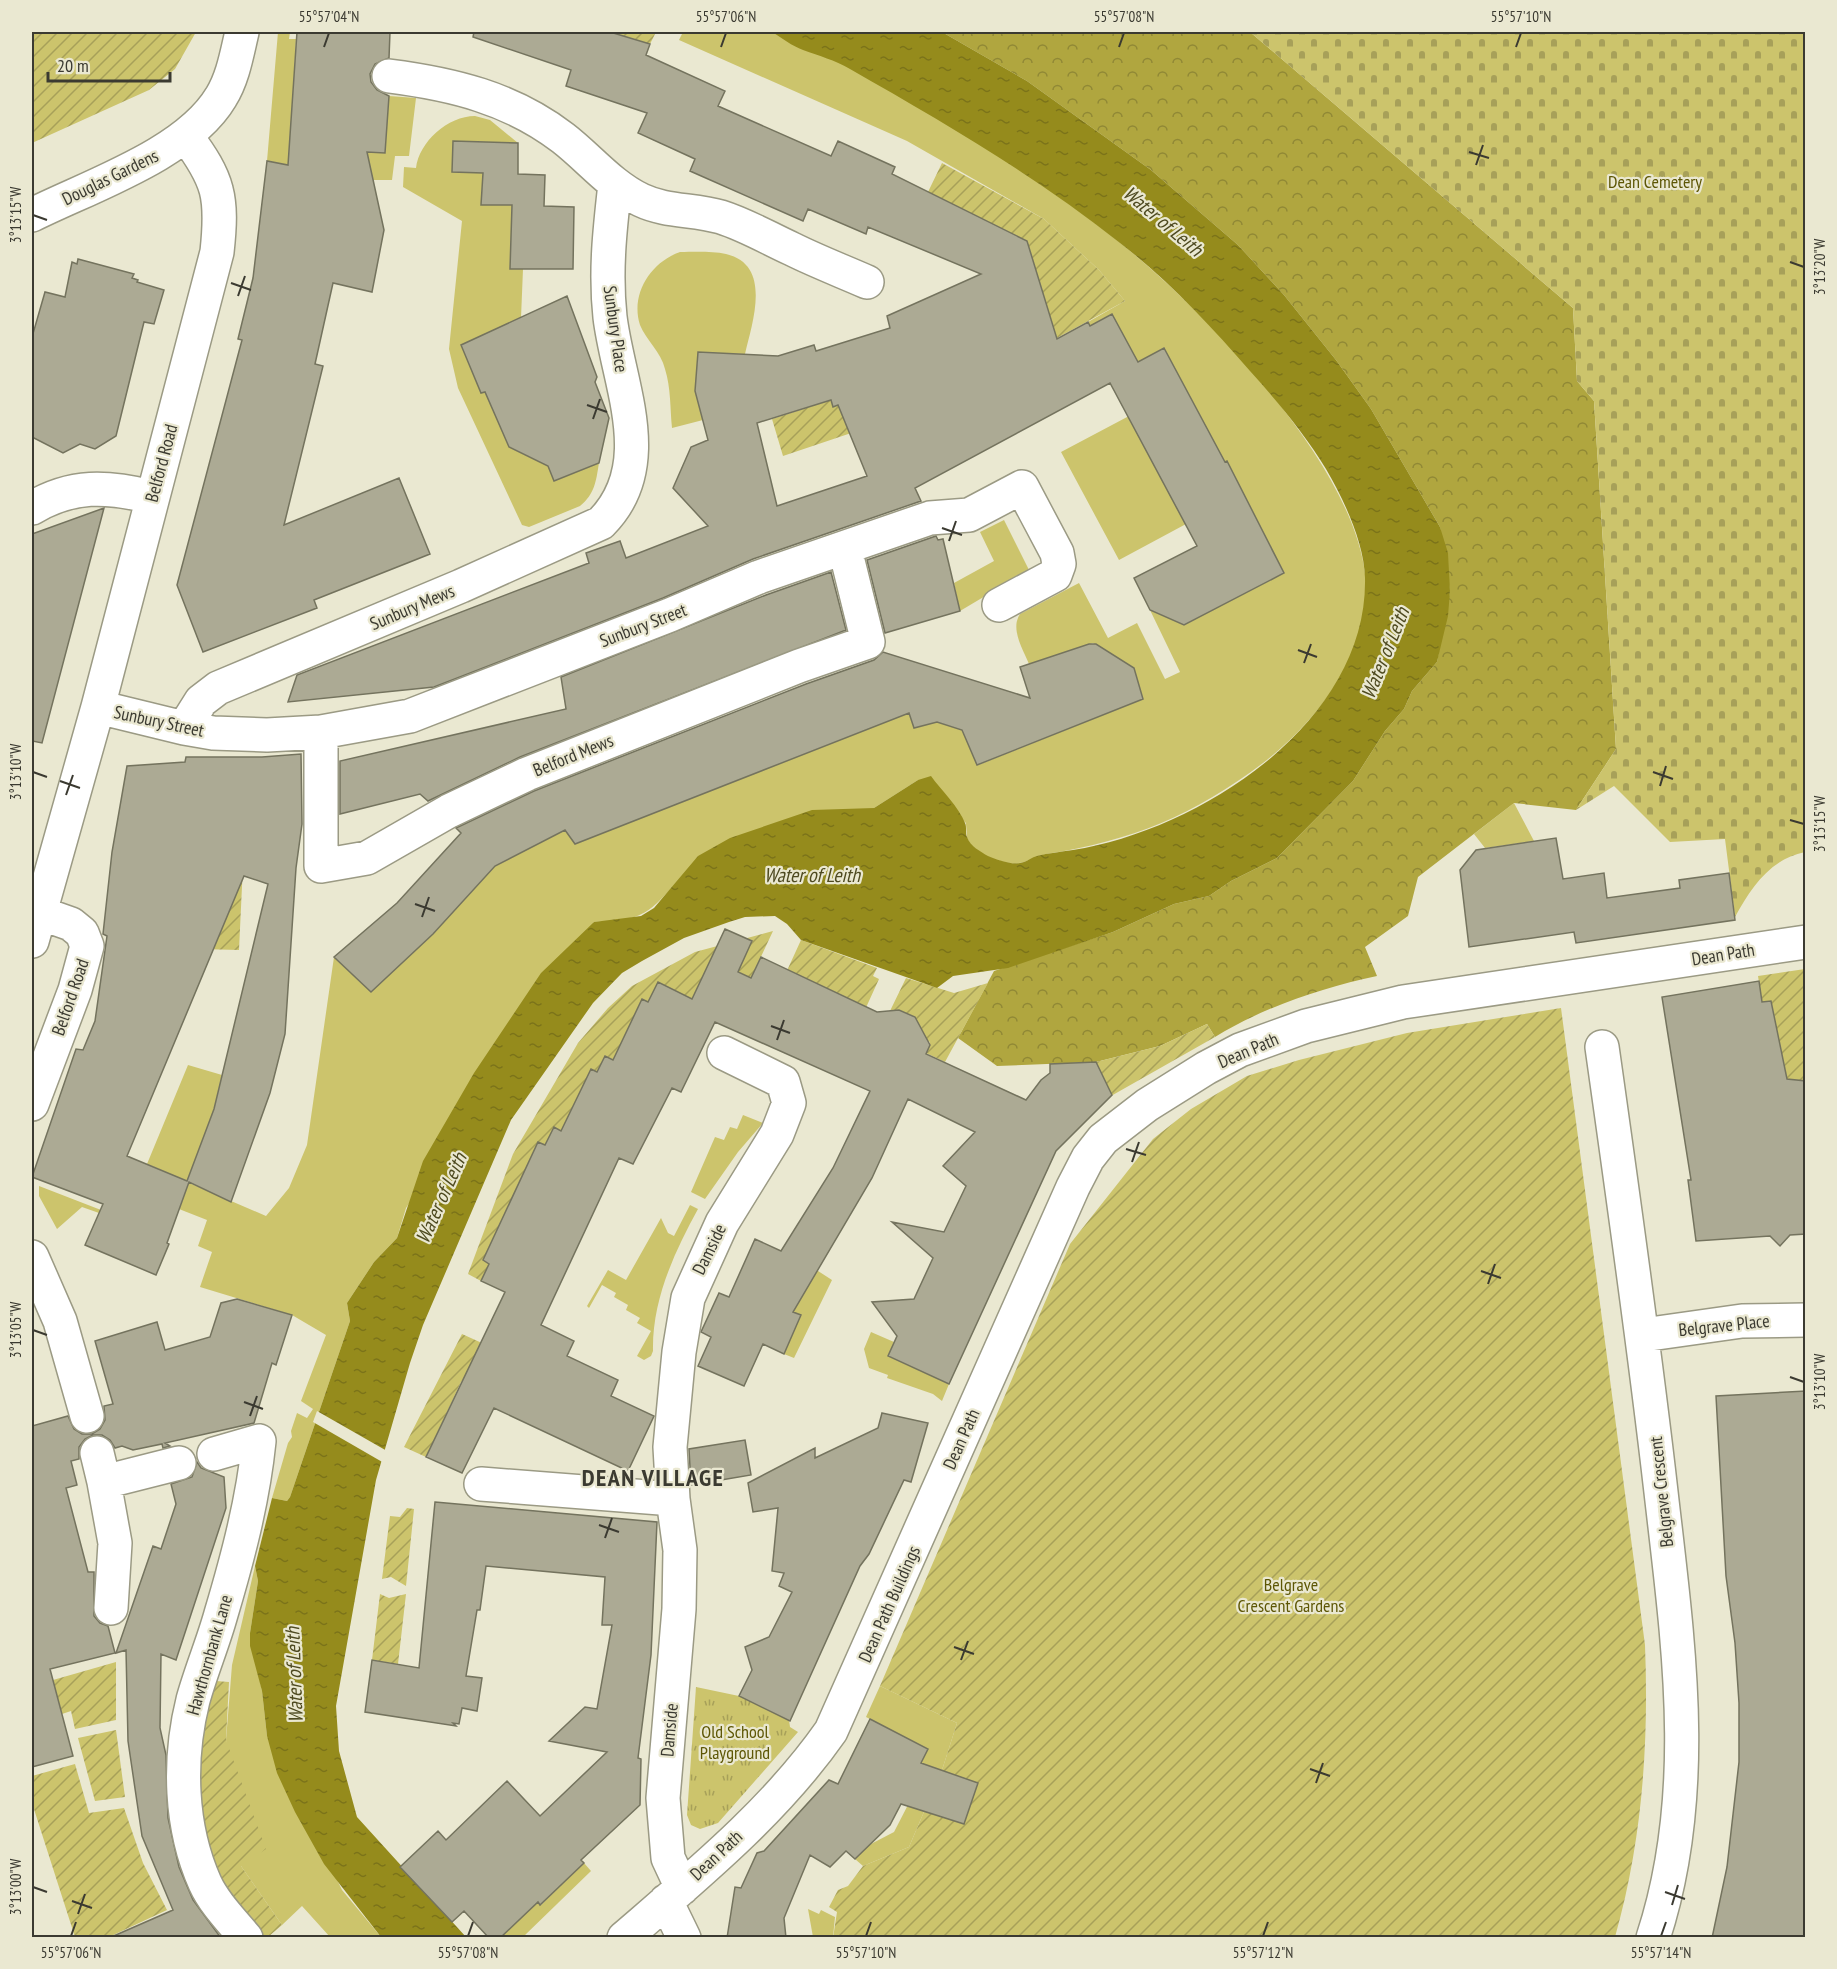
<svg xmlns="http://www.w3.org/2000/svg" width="1837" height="1969" viewBox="0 0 1837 1969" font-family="'PT Sans Narrow',sans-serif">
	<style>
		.grass { fill: #ccc46c }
		.forest { fill: url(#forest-crowns) }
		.cemetery { fill: url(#cemetery-stones) }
		.park { fill: url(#park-tufts) }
		.garden { fill: url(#garden-furrows) }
		.water { fill: url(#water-ripples) }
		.pier { fill: #eae8d1 }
		.building { fill: #acaa94; stroke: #74735e; stroke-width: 1.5; fill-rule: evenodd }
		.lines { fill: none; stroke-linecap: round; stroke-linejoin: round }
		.minor-casing { stroke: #9b9a84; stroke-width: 36 }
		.minor { stroke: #fff; stroke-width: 33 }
		.ticks { fill: none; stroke: #3b3a31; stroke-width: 2 }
		.labels { text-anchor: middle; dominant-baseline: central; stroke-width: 4.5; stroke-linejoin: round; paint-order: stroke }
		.street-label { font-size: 18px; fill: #3b3a31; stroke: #eae8d1 }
		.park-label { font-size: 18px; fill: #5d5604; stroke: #eae8d1 }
		.water-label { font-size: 20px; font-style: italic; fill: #4e4a20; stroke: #eae8d1 }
		.district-label { font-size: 24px; font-weight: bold; letter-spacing: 1.5px; fill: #3b3a31; stroke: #eae8d1 }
		.neatline { fill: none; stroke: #3b3a31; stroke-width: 2 }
		.ticks-label { font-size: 15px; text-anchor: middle; fill: #3b3a31 }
	</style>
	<defs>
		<pattern id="forest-crowns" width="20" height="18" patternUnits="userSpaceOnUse" patternTransform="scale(1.5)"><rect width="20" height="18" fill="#b0a63f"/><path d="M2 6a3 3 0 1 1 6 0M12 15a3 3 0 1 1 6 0" fill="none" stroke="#908835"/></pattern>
		<pattern id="cemetery-stones" width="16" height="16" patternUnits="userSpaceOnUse" patternTransform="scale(1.5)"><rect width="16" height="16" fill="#ccc46c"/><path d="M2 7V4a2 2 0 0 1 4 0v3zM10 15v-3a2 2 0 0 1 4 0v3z" fill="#a7a059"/></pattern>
		<pattern id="park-tufts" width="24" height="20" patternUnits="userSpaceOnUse" patternTransform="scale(1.5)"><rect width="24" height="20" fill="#ccc46c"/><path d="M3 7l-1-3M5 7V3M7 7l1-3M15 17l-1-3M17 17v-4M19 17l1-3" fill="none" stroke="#a7a059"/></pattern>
		<pattern id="garden-furrows" width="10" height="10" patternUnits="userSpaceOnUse" patternTransform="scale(1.5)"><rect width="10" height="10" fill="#ccc46c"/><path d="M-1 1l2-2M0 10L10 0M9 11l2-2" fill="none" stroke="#a7a059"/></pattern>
		<pattern id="water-ripples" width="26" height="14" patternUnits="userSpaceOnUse" patternTransform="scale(1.5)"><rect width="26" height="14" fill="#958b1c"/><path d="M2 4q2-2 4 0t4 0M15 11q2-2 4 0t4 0" fill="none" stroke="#7b7319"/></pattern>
	</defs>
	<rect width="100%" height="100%" fill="#eae8d1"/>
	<path class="grass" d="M278 32H290L289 39H296L291 131 360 152 385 153 389 96 416 98 409 156H395L392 180H373L267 161Z
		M683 32C702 32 757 27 772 32 784 35 793 46 805 50 812 53 819 53 826 56 855 66 884 88 911 103 977 141 1043 183 1104 230 1194 299 1352 458 1365 574 1373 649 1319 720 1263 763 1194 815 1132 841 1046 854 1036 856 1028 862 1019 863 1003 865 974 854 967 838 967 836 966 825 966 823L918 780 874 808 676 883C645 918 640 919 594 922L406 1208 397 1238 374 1262 347 1303 350 1321 290 1497 287 1501 272 1498 288 1443 292 1437 291 1431 297 1413 307 1418 313 1409 301 1401 326 1335 292 1315 200 1287 212 1252 198 1246 207 1220 179 1209 159 1169 147 1164 188 1065 222 1075 214 1109 187 1182 266 1216 289 1188 307 1145 334 957 371 992 433 934 495 866 565 830 575 844 901 716 890 660 914 728 937 722 968 731 978 765 1143 699 1133 670 1093 643 1029 664C1023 649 1010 629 1020 614L1079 583 1108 638 1137 623 1165 679 1180 672 1150 610 1184 625 1284 573 1227 461 1169 491 1186 524 1119 560 1061 452 1129 416 1202 419 1164 348 1138 362 1090 326 1088 322 1125 301 1099 270 1044 219 907 141 679 40Z
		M475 116 490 120 518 143 454 141 452 172 483 173 481 204 512 205 510 269H523L521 318 462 346 481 393H489L509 447 531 458 543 453 554 481 599 463C596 481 595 494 580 506L529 527 522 525 458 388 449 349 462 221 403 187 404 167 416 168C419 142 448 116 475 116Z
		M680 252C694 252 712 251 726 254 773 265 752 323 745 354L698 353 695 391 703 420 672 428C670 408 671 388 665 369 661 352 646 340 640 325 630 294 651 262 680 252Z
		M1004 520 1029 570 960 611 954 583 994 561 980 532Z
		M1514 803 1534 841 1485 848 1474 834Z
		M743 1115 763 1123 738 1152 705 1199 691 1192 715 1137 724 1140 730 1127 737 1129Z
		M39 1186 101 1210 99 1213 82 1207 57 1229 39 1196Z
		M690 1205 698 1209C674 1253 652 1300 653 1351L651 1356 644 1360 637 1356 651 1331 637 1323 640 1318 626 1310 628 1305 614 1297 616 1293 602 1285 589 1308 587 1306 608 1270 626 1280 661 1218 668 1233 674 1236Z
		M801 1260 832 1280 794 1358 784 1354 780 1306Z
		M871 1332 894 1342 888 1356 949 1384 942 1401 933 1394 887 1378 888 1375 869 1368 864 1349Z
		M255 1566 258 1581 250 1633 262 1691 267 1736 342 1890 381 1937H330L302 1906 282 1925 241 1866 226 1740 232 1665Z
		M880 1686 957 1723 943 1767 909 1847 863 1866 855 1859 869 1845 894 1832 910 1801 917 1772 928 1749 866 1717Z
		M584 1863 591 1871 523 1937 502 1936 538 1902 541 1905Z
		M808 1909 819 1914 821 1910 835 1917 833 1937H813Z"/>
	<path class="forest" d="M942 32H1250L1573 308 1577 381 1594 401 1616 749 1576 810 1514 803 1418 877 1408 916 1365 947 1377 976C1321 988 1264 1007 1215 1037L1207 1024 1160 1046 1096 1062 997 1066 958 1038 994 971 1113 932 1174 904 1209 896 1231 881 1277 858 1353 781 1385 731 1404 709 1412 691 1437 662 1450 591 1440 527 1371 409 1336 360 1284 295 1238 245 1151 170 1027 81Z"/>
	<path class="cemetery" d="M1250 32H1805V852C1770 859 1751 888 1735 917L1725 839 1670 842 1614 786 1576 810 1616 749 1594 401 1577 381 1573 308Z"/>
	<path class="park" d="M696 1687 739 1696 789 1720 790 1727 798 1732 718 1823 700 1829 691 1825 687 1815Z"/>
	<path class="garden" d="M32 32H196L175 69 149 90 32 143Z
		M610 32H656L650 44Z
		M942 163 1044 219 1099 270 1125 301 923 411 1042 292 1027 241 928 192Z
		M863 398 872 426 783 456 772 419 831 400 833 407Z
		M243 865 239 950 199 949Z
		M773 931 751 978 692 999 658 983 648 1002 642 999 622 1041 619 1062 605 1056 597 1072 591 1070 570 1112 568 1134 554 1127 545 1145 538 1142 483 1260 489 1264 481 1281 468 1274 513 1154 578 1043 608 1008 632 986 695 952Z
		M801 940 877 968 873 976 879 979 864 1012C840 993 815 980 785 975Z
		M1805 969V1170L1784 1063 1773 1064 1775 1019 1771 1001 1762 1002 1758 976Z
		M906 978 954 993 988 983 945 1062 926 1053 930 1042 914 1035 915 1017 899 1010 890 1011Z
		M1561 1008 1645 1645C1649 1745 1642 1842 1615 1937L833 1938 837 1912 829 1907 838 1890 848 1886 863 1866 909 1847 943 1767 957 1723 880 1686 1070 1244 1153 1139 1191 1109 1247 1076 1299 1060 1407 1033Z
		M1207 1024 1215 1037 1111 1096 1097 1080 1102 1075 1096 1062 1160 1046Z
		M462 1334 493 1348 461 1382 426 1457 404 1447Z
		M407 1508 414 1509 406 1586 391 1577 382 1579 390 1516 400 1517Z
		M380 1594 389 1598 406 1594 398 1664 372 1660Z
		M116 1662V1720L75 1729 71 1711 62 1714 53 1680Z
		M216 1681 229 1682 226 1740 266 1849 241 1866 282 1925 268 1937H260L215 1883 196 1776 211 1689Z
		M116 1730 125 1797 95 1801 78 1738Z
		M75 1764 89 1813 124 1808 143 1863 167 1910 109 1937H75L32 1803V1776Z"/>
	<path class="water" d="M772 32H942L1027 81 1151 170 1238 245 1284 295 1336 360 1371 409 1440 527 1448 553 1450 591 1448 616 1437 662 1412 691 1404 709 1385 731 1353 781 1277 858 1231 881 1209 896 1174 904 1113 932 1008 968 953 976 937 988 801 940 787 924 775 916 745 917 729 922 684 938 642 961 622 973 593 1003 511 1120 423 1325 410 1363 376 1480 336 1706 339 1751 357 1817 466 1937H381L324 1864 295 1812 277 1773 267 1736 262 1691 250 1646V1633L258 1581 255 1566 272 1498 287 1501 290 1497 350 1321 347 1303 374 1262 397 1238 423 1161 474 1073 541 973 594 922 641 916 654 908 698 856 730 838 812 810 874 808 918 780 931 776C941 790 959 807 965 823 967 827 965 833 967 837 970 846 981 852 988 856 998 860 1013 866 1024 862 1028 861 1032 857 1037 856 1048 853 1061 852 1073 850 1200 830 1368 722 1365 578 1364 542 1344 500 1326 469 1305 434 1277 401 1250 371 1210 325 1168 280 1120 243 1036 176 943 122 850 69 834 60 820 56 803 50 792 46 782 38 772 32Z"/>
	<path class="pier" d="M317 1411 387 1451 384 1463 313 1422Z"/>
	<path class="building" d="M297 32H390L389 58 375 64 370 74 371 82 377 90 389 96 385 153 367 152 384 230 372 292 333 283 315 364 323 366 284 525 399 478 430 554 314 600 317 608 203 652 177 585 242 340 238 339 253 278 267 161 288 165Z
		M474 32H610L650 44 646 55 725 91 718 106 831 156 838 141 895 167 892 174 1027 241 1057 339 1088 322 1090 326 1112 314 1138 362 1164 348 1225 462 1227 461 1284 573 1184 625 1150 610 1134 578 1197 546 1110 383 915 488 921 501 753 559 663 598 434 687 288 702 297 675 589 563 586 553 620 541 626 558 708 526 673 488 691 447 708 440 695 391 698 352 778 356 814 345 816 351 890 328 887 316 981 274 868 227 866 234 808 209 803 221 690 171 695 159 638 133 647 113 566 86 571 70 473 37ZM831 400 833 407 838 405 867 476 777 506 757 423Z
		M453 141 518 143V174L545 175 544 206 574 207 573 269H510L512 205H481L483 173 452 172Z
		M78 259 134 274 132 278 138 280 137 282 164 290 154 324 144 322 116 436 95 449 80 444 63 453 32 437V337L45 292 65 297 72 262 77 264Z
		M567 296 597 377 595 382 609 418 599 463 554 481 548 466 509 447 485 392 481 393 461 345Z
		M104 508 42 743 32 741V534Z
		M936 536 938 540 943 539 960 611 885 633 867 560Z
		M831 572 846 630 520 757 428 801 420 794 340 814V761L566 709 561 677 766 595Z
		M1089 644H1096L1134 668 1143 699 977 765 962 730 937 722 914 728 909 713 575 844 565 830 495 866 433 934 371 992 334 957 397 903 461 833 456 828 534 791 806 684 874 660 883 652 1030 698 1020 667Z
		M301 754 302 824 296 868 285 1034 270 1093 231 1202 189 1182 167 1243 169 1244 156 1275 85 1245 103 1204 32 1177 76 1049 83 1050 95 1021 107 936 103 934 112 852 127 766 185 762 186 757H262ZM244 876 268 884 214 1109 187 1181 127 1156Z
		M1556 838 1563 879 1604 873 1607 898 1680 888 1679 880 1729 873 1735 920 1576 943 1574 932 1469 947 1460 870 1476 850Z
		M725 929 752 941 738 972 751 978 761 957 877 1012 899 1010 915 1017 930 1045 926 1054 1026 1100 1041 1080 1050 1073V1064L1096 1062 1112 1095 1056 1151 949 1384 888 1356 897 1336 872 1302 914 1299 933 1258 892 1222 944 1232 966 1186 943 1166 975 1132 908 1099 872 1178 793 1312 801 1315 784 1354 763 1344 744 1386 698 1366 711 1337 701 1332 719 1293 729 1297 755 1239 781 1251 833 1168 870 1091 715 1022 681 1092 672 1088 633 1164 619 1158 541 1325 574 1341 567 1356 618 1380 611 1396 654 1416 628 1471 494 1408 462 1473 426 1457 505 1292 481 1281 489 1264 483 1260 538 1142 545 1145 554 1127 561 1131 591 1069 597 1072 605 1056 613 1060 642 999 648 1002 658 982 692 999Z
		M1759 981 1762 1002 1771 1001 1787 1079 1806 1081V1234L1790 1235 1780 1246 1770 1236 1696 1241 1688 1180H1691L1662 997Z
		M237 1299 292 1315 276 1365 272 1363 254 1423 165 1443 170 1446 163 1448 162 1444 133 1450 122 1446 115 1448 110 1440 102 1435H93L85 1439 79 1447V1459L71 1461 77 1485 66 1488 88 1572H94V1616L100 1623 108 1626 115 1653 50 1669 73 1756 32 1767V1426L68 1416 74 1429 82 1434H92L100 1429 105 1420 104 1406 113 1404 95 1341 157 1322 165 1350 210 1337 221 1303Z
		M1806 1391V1938H1712L1727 1867 1739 1762V1703L1735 1643 1726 1576 1716 1396Z
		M882 1413 928 1423 911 1482 904 1480 869 1554 860 1566 790 1721 739 1696 752 1670 745 1647 769 1637 792 1592 779 1586 784 1573 772 1571 778 1508 753 1512 748 1483 815 1448V1458L878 1428Z
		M745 1440 751 1475 691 1485 689 1449Z
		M197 1462 201 1468 224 1477 226 1508 176 1660 161 1654 160 1728 166 1755 168 1818 179 1867 193 1900 221 1938H109L173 1910 142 1836 128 1741 126 1650 116 1653 153 1546 161 1549 176 1504 171 1484 192 1477Z
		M435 1502 657 1522 651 1655 638 1758 641 1759 640 1805 581 1860 584 1863 540 1905 538 1902 500 1938H489L464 1911 452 1922 400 1867 438 1831 446 1840 507 1781 540 1816 607 1752 549 1741 585 1707 597 1709 612 1625H602L605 1577 486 1566 480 1610H477L466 1676 482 1678 477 1711 462 1708 459 1724 453 1723 456 1726 365 1712 372 1660 419 1668Z
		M870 1719 928 1749 921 1763 978 1783 964 1824 901 1804 890 1825 855 1859 846 1851 830 1867 810 1855 784 1918 786 1938H727L735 1887 741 1888 757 1853 764 1851 829 1780 838 1784Z"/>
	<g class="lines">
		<g class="minor-casing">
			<path id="minor" d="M389 76C452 84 511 98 563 138 589 158 611 186 641 200 666 212 694 209 721 217 746 225 768 238 792 249 816 261 842 271 867 282
				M32 215C90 186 187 154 221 97 233 78 237 53 242 32
				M32 508C72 484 107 486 152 497
				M98 707 184 728 213 733 267 735 321 732 410 716 670 615 759 577 930 518 969 515 1022 487 1057 553 1059 564 1055 575 999 605
				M184 728 201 701 218 688 461 586 601 523C659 465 618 384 610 317 605 271 610 228 615 184
				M321 732V866L367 858 449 811 527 774 799 666 868 642 845 549
				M32 941 98 707 217 252C223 197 219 180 186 136
				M1602 1047C1623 1195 1644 1343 1661 1492 1678 1641 1701 1792 1653 1938
				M32 1104 75 990 87 946 82 933 71 924 40 913
				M32 1257 60 1321 87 1416
				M1643 1335 1742 1321 1806 1320
				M97 1453 104 1482 179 1463
				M214 1454 259 1441C253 1500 238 1557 221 1614 213 1643 201 1671 193 1700 178 1760 180 1827 205 1883 214 1903 232 1921 246 1938
				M104 1482 115 1543 111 1608
				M481 1484 673 1499 680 1550 679 1609 663 1798 668 1858 682 1888
				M673 1499 670 1447 679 1352 688 1298 722 1223 777 1134 789 1103 783 1082 724 1053
				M666 1901 684 1938
				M624 1938C697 1875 776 1810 831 1731L1073 1187 1088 1158 1103 1139 1147 1105 1206 1068 1240 1050 1306 1026 1403 1002 1806 942"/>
		</g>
		<use href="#minor" class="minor"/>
	</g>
	<path class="ticks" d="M324 47 329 33M721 47 726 33M1119 47 1124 33M1516 47 1521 33M1469 152 1489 158M1476 165 1483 145M33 215 47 220M1790 262 1804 267M231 283 251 290M238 296 245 276M587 405 607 412M593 419 600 399M942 528 962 535M949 541 956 521M1298 650 1317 657M1304 663 1311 644M33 772 47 777M1653 772 1673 779M60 781 80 788M1660 786 1666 766M66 795 73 775M1790 820 1804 824M415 904 435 911M422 917 429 897M771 1026 790 1033M777 1040 784 1020M1126 1149 1146 1155M1132 1162 1139 1142M1481 1271 1501 1278M1488 1284 1495 1264M33 1330 47 1335M1790 1377 1804 1382M244 1402 263 1409M250 1416 257 1396M599 1525 619 1532M605 1538 612 1518M954 1647 974 1654M961 1660 968 1641M1310 1769 1330 1776M1316 1783 1323 1763M33 1887 47 1892M1665 1892 1685 1899M72 1901 92 1908M1672 1905 1678 1885M78 1914 85 1894M71 1936 76 1922M468 1936 473 1922M866 1936 871 1922M1263 1936 1268 1922M1661 1936 1666 1922"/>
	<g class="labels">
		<g class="street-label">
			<text transform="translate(110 177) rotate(-26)">Douglas Gardens</text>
			<text transform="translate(616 329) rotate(82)">Sunbury Place</text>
			<text transform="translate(161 463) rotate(-75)">Belford Road</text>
			<text transform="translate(412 607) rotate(-23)">Sunbury Mews</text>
			<text transform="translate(643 625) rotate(-21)">Sunbury Street</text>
			<text transform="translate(159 721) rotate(12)">Sunbury Street</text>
			<text transform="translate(573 755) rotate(-22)">Belford Mews</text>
			<text transform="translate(1723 954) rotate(-9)">Dean Path</text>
			<text transform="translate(70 997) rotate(-71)">Belford Road</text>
			<text transform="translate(1248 1050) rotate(-23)">Dean Path</text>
			<text transform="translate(709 1249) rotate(-64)">Damside</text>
			<text transform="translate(1724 1325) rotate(-6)">Belgrave Place</text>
			<text transform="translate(961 1439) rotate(-66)">Dean Path</text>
			<text transform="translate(1661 1492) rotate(-96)">Belgrave Crescent</text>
			<text transform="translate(889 1604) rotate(-66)">Dean Path Buildings</text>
			<text transform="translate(209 1655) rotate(-74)">Hawthornbank Lane</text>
			<text transform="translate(669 1730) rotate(-85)">Damside</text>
			<text transform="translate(716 1855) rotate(-43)">Dean Path</text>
		</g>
		<g class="park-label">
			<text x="1655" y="181">Dean Cemetery</text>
			<text x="1291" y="1584">Belgrave<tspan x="1291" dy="21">Crescent Gardens</tspan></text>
			<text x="735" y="1731">Old School<tspan x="735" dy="21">Playground</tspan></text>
		</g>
		<g class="water-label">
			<text transform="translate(1163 221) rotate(40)">Water of Leith</text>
			<text transform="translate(1385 653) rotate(-68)">Water of Leith</text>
			<text x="812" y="875">Water of Leith</text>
			<text transform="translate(441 1198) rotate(-66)">Water of Leith</text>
			<text transform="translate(294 1675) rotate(-92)">Water of Leith</text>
		</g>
		<g class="district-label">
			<text x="653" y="1477">DEAN VILLAGE</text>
		</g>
	</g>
	<rect width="1837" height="1969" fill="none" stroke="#eae8d1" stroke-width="66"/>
	<path d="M48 72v9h122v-9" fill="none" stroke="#3b3a31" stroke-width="3"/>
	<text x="57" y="72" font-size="18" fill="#3b3a31" stroke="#eae8d1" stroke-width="4.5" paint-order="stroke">20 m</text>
	<rect x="33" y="33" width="1771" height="1903" class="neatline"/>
	<g class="ticks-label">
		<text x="329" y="22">55°57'04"N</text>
		<text x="726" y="22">55°57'06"N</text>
		<text x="1124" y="22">55°57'08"N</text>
		<text x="1521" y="22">55°57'10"N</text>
		<text transform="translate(16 215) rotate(-90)" y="5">3°13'15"W</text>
		<text transform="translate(1820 267) rotate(-90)" y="5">3°13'20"W</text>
		<text transform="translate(16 772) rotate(-90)" y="5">3°13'10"W</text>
		<text transform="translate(1820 824) rotate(-90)" y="5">3°13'15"W</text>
		<text transform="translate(16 1330) rotate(-90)" y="5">3°13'05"W</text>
		<text transform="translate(1820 1382) rotate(-90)" y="5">3°13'10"W</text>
		<text transform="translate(16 1887) rotate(-90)" y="5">3°13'00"W</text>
		<text x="71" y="1958">55°57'06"N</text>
		<text x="468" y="1958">55°57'08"N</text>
		<text x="866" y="1958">55°57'10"N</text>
		<text x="1263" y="1958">55°57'12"N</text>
		<text x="1661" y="1958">55°57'14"N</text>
	</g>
</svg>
